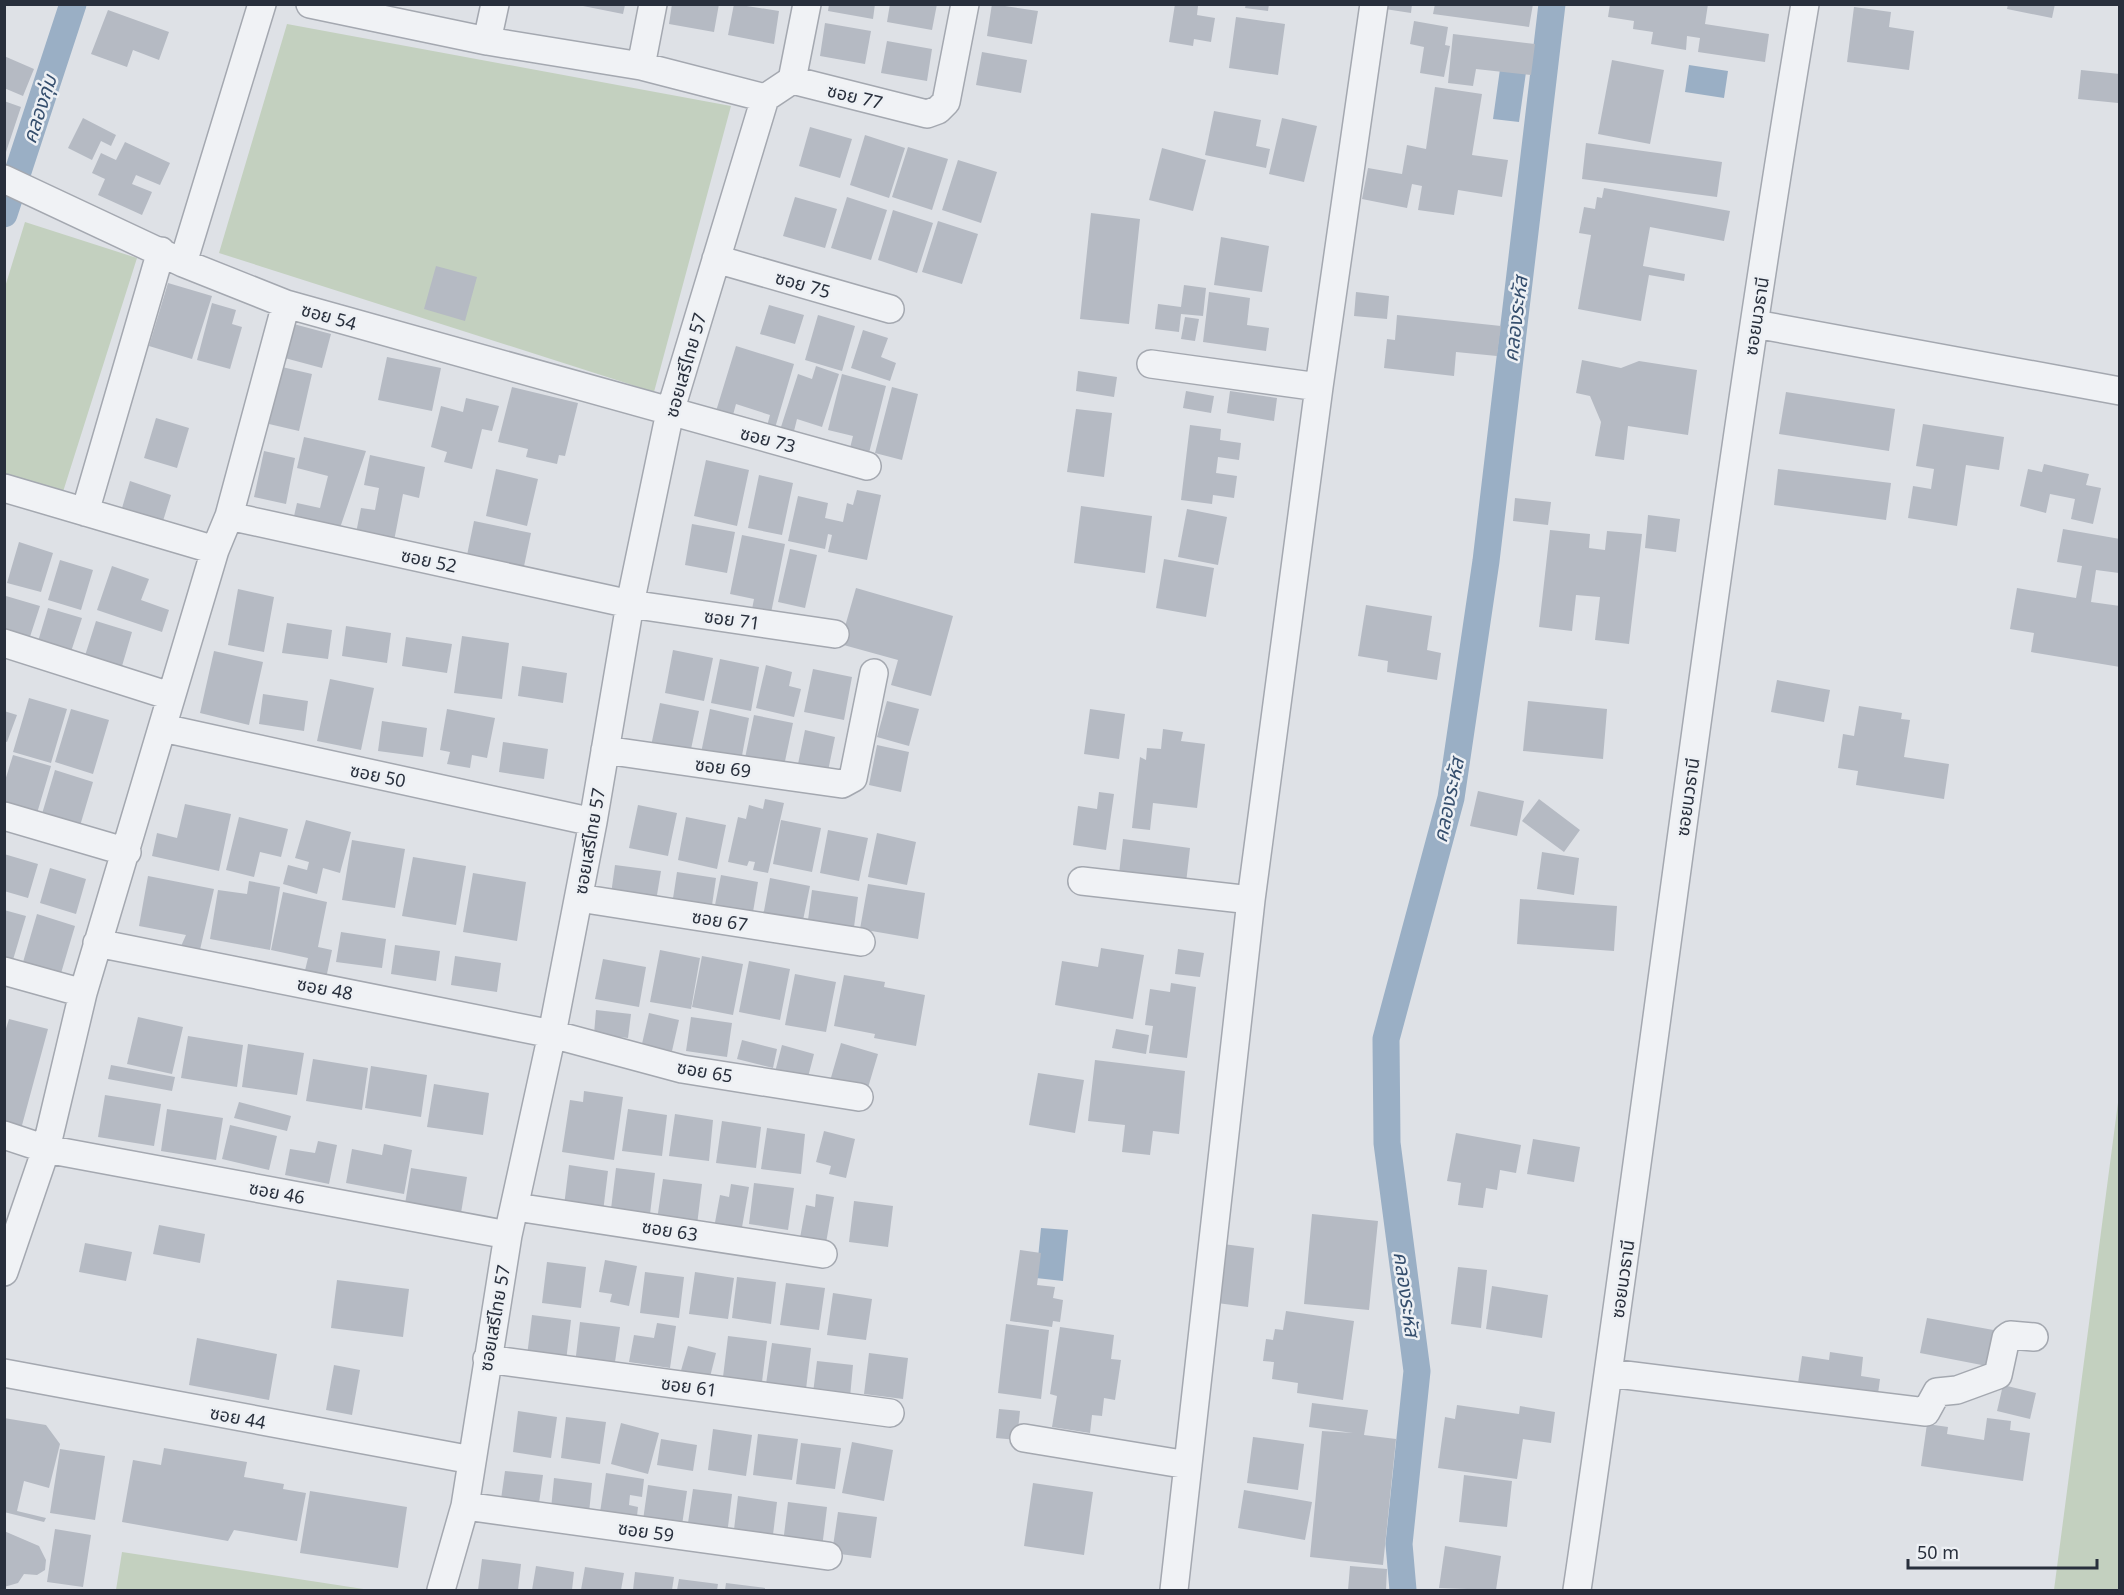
<svg xmlns="http://www.w3.org/2000/svg" width="2124" height="1595" viewBox="0 0 2124 1595" font-family="'Noto Sans','Noto Sans Thai',sans-serif">
	<style>
		.green { fill: #c3d0bf }
		.water { fill: #9aafc5 }
		.lines { fill: none; stroke-linecap: round; stroke-linejoin: round }
		.canal { stroke: #9aafc5; stroke-width: 27 }
		.building { fill: #b5bac3 }
		.minor-casing { stroke: #a4a8b0; stroke-width: 30 }
		.minor { stroke: #f0f2f5; stroke-width: 27 }
		.labels { text-anchor: middle; dominant-baseline: central; stroke-width: 5; stroke-linejoin: round; paint-order: stroke }
		.street-label { font-size: 18px; fill: #282f3c; stroke: #edf0f4 }
		.water-label { font-size: 20px; font-style: italic; fill: #354e6d; stroke: #edf0f4 }
	</style>
	<rect width="100%" height="100%" fill="#dee1e6"/>
	<path class="green" d="M287 24 731 106 654 392 219 253Z
		M25 222 137 258 62 495 5 477V287Z
		M2119 1095V1590H2054Z
		M122 1552 370 1590H116Z"/>
	<path class="water" d="M1501 62 1527 65 1519 122 1493 119Z
		M1689 65 1728 71 1724 98 1685 92Z
		M1041 1228 1068 1230 1063 1281 1036 1278Z"/>
	<g class="lines">
		<path class="canal" d="M4 214 73 4
			M1403 1590 1399 1544 1417 1371 1387 1143 1386 1039 1451 798 1486 561 1552 4"/>
	</g>
	<path class="building" d="M672 4H719L714 32 669 24Z
		M734 4 779 11 774 44 728 35Z
		M829 4H875L873 19 828 11Z
		M890 4H937L932 30 887 22Z
		M992 4 1038 11 1032 44 987 36Z
		M1175 4 1198 6 1197 15 1215 18 1211 42 1194 39 1193 46 1169 42Z
		M1246 4H1269L1268 11 1245 8Z
		M1386 4H1412L1411 13 1385 9Z
		M1435 4H1533L1529 27 1433 14Z
		M1610 4H1708L1705 24 1769 34 1765 62 1698 52 1700 38 1687 36 1686 50 1651 44 1653 32 1633 29 1634 21 1608 17Z
		M2008 4H2055L2052 18 2007 9Z
		M578 5H625L623 14Z
		M1854 7 1891 12 1889 27 1914 31 1909 70 1847 62Z
		M108 10 169 32 159 60 133 50 127 67 91 54Z
		M1236 17 1285 24 1278 75 1229 68Z
		M1414 21 1448 27 1445 45 1450 46 1444 77 1420 73 1424 47 1410 44Z
		M825 23 871 31 865 64 820 56Z
		M1453 34 1535 44 1531 75 1476 69 1473 86 1448 83Z
		M887 41 932 49 927 81 881 73Z
		M982 52 1027 60 1021 93 976 85Z
		M4 56 34 69 23 96 4 88Z
		M1612 60 1664 70 1650 144 1598 134Z
		M2081 70 2120 74 2118 103 2078 99Z
		M1435 87 1482 94 1472 155 1508 160 1502 197 1458 190 1454 215 1418 210 1422 186 1412 184 1407 208 1362 199 1368 168 1402 174 1407 145 1426 149Z
		M4 101 21 107 5 155H4Z
		M1214 111 1261 120 1256 146 1270 149 1266 168 1205 155Z
		M83 118 116 135 111 146 101 141 92 160 68 148Z
		M1282 118 1317 126 1304 182 1269 174Z
		M810 127 852 139 840 178 799 166Z
		M865 135 905 148 889 198 850 185Z
		M125 142 170 163 160 185 136 175 132 184 152 192 142 215 98 195 105 179 92 173 101 153 116 160Z
		M1586 143 1722 162 1717 197 1582 179Z
		M908 147 948 159 932 210 892 197Z
		M1162 148 1206 160 1193 211 1149 200Z
		M958 160 997 172 981 223 942 210Z
		M1604 188 1730 211 1724 241 1650 227 1643 266 1685 274 1684 281 1649 275 1641 321 1578 309 1591 235 1579 233 1584 207 1595 209 1597 197 1602 198Z
		M795 197 837 209 825 248 783 236Z
		M847 197 887 210 871 260 831 248Z
		M893 210 933 223 917 273 878 260Z
		M1091 213 1140 219 1129 324 1080 319Z
		M938 221 978 234 962 284 922 272Z
		M1221 237 1269 246 1262 292 1214 285Z
		M436 266 477 277 465 321 424 309Z
		M168 283 212 296 192 359 149 346Z
		M1184 285 1206 288 1203 316 1181 314 1179 332 1155 329 1158 304 1181 307Z
		M1209 292 1250 298 1247 325 1269 328 1266 351 1203 342Z
		M1356 292 1389 296 1387 319 1354 316Z
		M212 303 236 310 232 324 242 327 230 369 197 360Z
		M769 305 804 315 795 344 760 334Z
		M818 315 855 326 842 371 805 360Z
		M1397 315 1501 326 1497 356 1456 352 1454 376 1384 368 1387 339 1395 340Z
		M1185 317 1199 319 1195 341 1181 339Z
		M290 323 331 334 322 368 281 357Z
		M863 330 888 338 881 357 896 363 890 381 851 368Z
		M736 346 794 364 775 428 767 426 770 415 736 404 730 426 713 421Z
		M387 357 441 368 432 411 378 400Z
		M1582 360 1621 368 1639 361 1697 370 1688 435 1628 426 1624 460 1595 456 1601 422 1590 396 1576 393Z
		M816 366 839 374 822 427 797 419 794 431 781 427 798 374 812 379Z
		M282 367 312 374 299 431 269 424Z
		M1078 371 1117 377 1114 397 1076 391Z
		M842 374 886 386 869 453 850 448 853 436 828 430Z
		M512 387 578 403 565 456 559 455 557 464 526 457 528 449 498 442Z
		M892 387 918 394 902 460 875 453Z
		M1186 391 1214 396 1211 413 1183 408Z
		M1230 391 1277 398 1274 421 1227 413Z
		M1786 392 1895 409 1889 451 1779 434Z
		M466 398 499 406 492 431 482 429 472 469 444 462 447 452 431 447 441 406 463 412Z
		M1076 409 1112 413 1104 477 1067 472Z
		M156 418 189 428 177 468 144 458Z
		M1923 424 2004 437 1999 470 1966 465 1957 526 1908 518 1913 486 1931 489 1934 469 1916 466Z
		M1190 425 1221 429 1220 440 1241 443 1239 460 1218 457 1216 473 1237 476 1234 498 1213 495 1212 504 1181 500Z
		M304 437 366 451 341 525H292L297 503 320 508 328 476 297 468Z
		M264 451 295 458 286 504 254 497Z
		M370 455 425 467 419 498 403 494 394 541 356 533 361 508 375 510 379 488 364 485Z
		M706 460 749 470 737 526 694 516Z
		M2044 464 2089 474 2086 485 2101 488 2093 524 2071 519 2075 499 2050 494 2046 513 2020 506 2028 469 2042 472Z
		M496 469 538 479 527 526 486 516Z
		M1778 469 1891 483 1886 520 1774 505Z
		M759 475 793 483 782 535 748 528Z
		M130 481 171 495 163 521 122 508Z
		M857 490 881 495 867 560 828 552 832 535 828 534 825 549 788 541 798 496 828 503 825 518 843 522 847 503 853 505Z
		M1515 498 1551 502 1548 525 1513 521Z
		M1081 506 1152 516 1145 573 1074 563Z
		M1187 509 1227 517 1218 565 1178 557Z
		M1648 515 1680 519 1676 552 1645 548Z
		M474 521 531 533 523 571 466 560Z
		M692 524 735 532 727 573 685 565Z
		M2063 529 2120 539 2119 573 2096 570 2091 602 2120 606V667L2031 652 2034 633 2010 629 2017 588 2076 598 2082 566 2057 562Z
		M1550 530 1590 534 1589 548 1605 550 1607 531 1642 534 1629 644 1595 640 1600 597 1576 595 1572 631 1539 627Z
		M742 535 785 544 770 618 751 614 754 599 730 594Z
		M19 542 53 553 41 592 7 583Z
		M790 549 817 555 805 608 778 602Z
		M1164 559 1214 568 1206 617 1156 608Z
		M60 560 93 570 81 610 48 600Z
		M112 566 149 579 141 600 169 610 162 632 97 610Z
		M856 588 953 616 931 696 891 685 898 660 840 644Z
		M238 589 274 597 264 652 228 645Z
		M6 596 40 606 27 646 5 639Z
		M1366 605 1432 616 1427 650 1441 653 1437 680 1387 672 1388 661 1358 656Z
		M48 608 82 618 69 658 36 648Z
		M96 621 132 632 120 673 83 662Z
		M287 623 332 630 328 659 282 653Z
		M346 626 391 633 387 663 342 656Z
		M462 636 509 643 502 699 454 693Z
		M406 637 452 644 447 673 402 666Z
		M673 650 713 658 704 701 665 693Z
		M214 651 263 662 249 725 200 713Z
		M720 659 759 667 751 711 711 703Z
		M766 665 792 672 789 686 801 689 794 717 756 708Z
		M522 666 567 673 563 703 518 696Z
		M813 669 852 677 844 720 804 712Z
		M330 679 374 688 361 750 317 741Z
		M1777 680 1830 690 1824 722 1771 712Z
		M263 694 308 701 304 731 259 724Z
		M29 698 67 709 51 763 13 752Z
		M887 701 919 709 909 746 877 737Z
		M1528 701 1607 709 1603 759 1523 751Z
		M660 703 699 711 690 754 651 746Z
		M1859 706 1902 713 1901 719 1910 720 1904 757 1949 764 1944 799 1856 785 1858 771 1838 768 1843 734 1854 736Z
		M71 709 109 720 93 774 55 762Z
		M447 709 495 718 487 758 472 755 470 768 447 764 450 752 440 750Z
		M710 709 749 718 741 761 701 753Z
		M1090 709 1125 714 1119 759 1084 754Z
		M4 711 17 715 7 742 4 741Z
		M754 715 793 723 784 766 745 758Z
		M382 721 427 728 423 757 378 751Z
		M1163 729 1183 732 1181 741 1205 744 1197 808 1153 803 1150 830 1132 828 1140 757 1146 760 1147 748 1161 749Z
		M805 730 835 737 828 771 798 764Z
		M503 742 548 749 544 779 499 772Z
		M877 745 909 752 901 792 869 785Z
		M13 755 51 766 35 820 4 811V784Z
		M55 770 93 782 77 836 39 824Z
		M1478 791 1524 801 1517 836 1470 826Z
		M1099 792 1114 794 1106 850 1073 845 1078 806 1097 809Z
		M765 799 784 803 768 873 753 870 755 862 749 861 747 866 728 862 738 817 746 819 749 805 763 809Z
		M1539 799 1580 830 1564 852 1522 821Z
		M185 804 231 814 219 871 152 856 157 833 177 838Z
		M638 805 677 813 668 856 629 848Z
		M239 817 288 829 281 857 260 852 254 877 226 870Z
		M686 817 726 825 717 869 678 860Z
		M306 820 351 832 340 873 323 868 317 894 283 884 288 865 307 870 309 862 295 858Z
		M781 820 821 828 812 872 773 864Z
		M828 830 868 838 859 881 820 873Z
		M877 833 916 842 907 885 868 877Z
		M1123 839 1190 848 1186 883 1119 874Z
		M352 840 405 849 395 908 342 900Z
		M1542 852 1579 858 1574 895 1537 889Z
		M4 854 38 864 28 898 4 891Z
		M413 857 466 866 456 925 402 916Z
		M615 865 661 871 656 901 611 894Z
		M50 868 86 879 76 914 40 903Z
		M677 872 716 878 711 912 672 905Z
		M473 873 526 882 517 941 463 932Z
		M721 875 758 882 753 912 715 905Z
		M148 876 214 889 199 954 178 953 186 935 139 926Z
		M770 878 810 886 801 930 762 922Z
		M249 881 280 887 270 950 210 939 218 890 247 894Z
		M868 884 925 893 918 939 860 929Z
		M812 890 858 897 854 927 808 920Z
		M283 892 327 902 318 947 332 950 324 988 302 983 308 958 271 950Z
		M1520 899 1617 906 1614 951 1517 944Z
		M4 910 26 916 10 970 4 968Z
		M37 914 75 926 59 980 21 969Z
		M341 932 386 939 382 968 336 962Z
		M395 945 440 951 436 981 391 974Z
		M1101 948 1144 955 1133 1019 1055 1005 1062 961 1098 967Z
		M1178 949 1204 953 1200 977 1175 974Z
		M660 950 700 958 691 1009 650 1002Z
		M455 956 501 963 497 992 451 985Z
		M702 956 743 964 733 1015 692 1007Z
		M603 959 646 967 639 1007 595 999Z
		M749 961 790 969 780 1020 739 1012Z
		M795 974 836 982 826 1032 785 1025Z
		M844 975 885 982 884 987 925 995 916 1046 874 1038 875 1034 834 1026Z
		M1171 983 1196 987 1187 1058 1149 1053 1153 1026 1145 1025 1150 989 1170 992Z
		M596 1010 631 1014 628 1038 594 1034Z
		M649 1013 679 1020 672 1051 642 1044Z
		M138 1017 183 1027 172 1074 127 1064Z
		M691 1017 732 1023 727 1057 686 1051Z
		M9 1019 48 1029 21 1129 4 1125V1035Z
		M1116 1029 1149 1035 1146 1054 1112 1048Z
		M188 1036 243 1045 237 1087 181 1078Z
		M742 1040 777 1049 773 1068 737 1059Z
		M841 1043 878 1054 867 1091 830 1081Z
		M248 1044 304 1053 297 1095 242 1087Z
		M782 1045 814 1054 807 1081 775 1072Z
		M313 1059 368 1068 362 1110 306 1101Z
		M1095 1060 1185 1071 1179 1134 1153 1131 1150 1155 1122 1152 1125 1125 1088 1121Z
		M111 1065 175 1077 172 1091 108 1079Z
		M371 1066 427 1075 421 1117 365 1108Z
		M1038 1073 1084 1080 1075 1133 1029 1125Z
		M434 1084 489 1093 483 1135 427 1127Z
		M584 1091 623 1097 614 1160 562 1152 570 1100 583 1102Z
		M105 1095 161 1104 154 1146 98 1137Z
		M239 1102 291 1116 287 1131 234 1118Z
		M167 1109 223 1118 216 1160 161 1151Z
		M628 1109 667 1115 662 1156 622 1151Z
		M675 1114 713 1120 709 1161 669 1156Z
		M722 1121 761 1127 756 1168 716 1163Z
		M230 1125 277 1136 269 1170 222 1159Z
		M767 1128 805 1134 801 1174 761 1169Z
		M824 1131 855 1139 846 1178 829 1174 831 1166 816 1162Z
		M1456 1133 1521 1145 1516 1173 1500 1170 1497 1190 1486 1188 1483 1208 1458 1205 1461 1183 1447 1181Z
		M1533 1139 1580 1147 1574 1182 1527 1174Z
		M318 1141 337 1145 329 1184 285 1175 290 1149 315 1153Z
		M384 1144 412 1150 404 1194 346 1183 352 1149 382 1155Z
		M569 1165 608 1171 603 1212 564 1206Z
		M411 1168 467 1177 460 1219 404 1210Z
		M616 1168 655 1173 650 1214 611 1209Z
		M663 1179 702 1184 697 1225 657 1220Z
		M754 1183 794 1188 788 1230 749 1224Z
		M731 1184 749 1187 741 1233 714 1228 720 1195 729 1197Z
		M816 1194 834 1197 826 1243 800 1238 806 1205 815 1207Z
		M854 1201 893 1206 888 1247 849 1242Z
		M1312 1214 1378 1221 1369 1310 1304 1304Z
		M159 1225 205 1234 200 1263 153 1254Z
		M85 1243 132 1252 126 1281 79 1272Z
		M1223 1244 1254 1248 1248 1307 1217 1303Z
		M1020 1250 1041 1253 1037 1285 1055 1287 1053 1298 1063 1300 1060 1322 1053 1321 1052 1327 1010 1321Z
		M605 1260 637 1266 629 1306 610 1302 612 1294 599 1292Z
		M547 1262 586 1267 581 1308 542 1303Z
		M1458 1267 1487 1270 1481 1328 1451 1324Z
		M645 1272 684 1277 679 1318 640 1313Z
		M695 1272 734 1278 728 1319 689 1314Z
		M737 1277 776 1282 771 1324 732 1318Z
		M337 1280 409 1289 403 1337 331 1328Z
		M786 1283 825 1288 819 1330 780 1325Z
		M1492 1286 1548 1295 1542 1338 1486 1329Z
		M833 1293 872 1299 866 1340 827 1335Z
		M1286 1311 1354 1321 1343 1400 1297 1393 1298 1383 1272 1379 1274 1362 1263 1361 1266 1339 1273 1340 1275 1329 1283 1330Z
		M532 1315 571 1320 566 1361 527 1356Z
		M1927 1318 1999 1331 1992 1367 1920 1353Z
		M580 1322 620 1327 614 1369 575 1364Z
		M657 1323 676 1326 670 1368 629 1362 634 1335 654 1338Z
		M1006 1324 1049 1330 1041 1399 998 1393Z
		M1060 1327 1114 1335 1111 1359 1121 1360 1115 1400 1104 1398 1102 1416 1092 1415 1090 1433 1052 1427 1057 1396 1050 1394Z
		M728 1336 767 1341 762 1382 723 1377Z
		M197 1338 277 1354 269 1400 189 1385Z
		M772 1343 811 1348 806 1389 766 1384Z
		M688 1346 716 1353 709 1381 680 1374Z
		M1830 1352 1863 1357 1861 1376 1880 1379 1877 1401 1797 1390 1802 1356 1829 1360Z
		M869 1353 908 1358 903 1399 864 1394Z
		M817 1361 853 1365 850 1397 813 1393Z
		M334 1365 360 1370 352 1415 326 1410Z
		M2003 1385 2036 1393 2030 1419 1997 1411Z
		M1312 1403 1368 1410 1364 1435 1396 1439 1383 1565 1310 1557 1322 1431 1353 1433 1309 1427Z
		M1457 1405 1519 1414 1520 1406 1555 1412 1551 1443 1523 1439 1517 1479 1438 1468 1445 1417 1455 1419Z
		M999 1409 1020 1411 1017 1440 996 1438Z
		M518 1411 557 1417 551 1458 513 1452Z
		M566 1417 606 1422 600 1464 561 1458Z
		M4 1418 46 1425 60 1444 49 1488 24 1481 17 1511 46 1518 44 1522 4 1512Z
		M1987 1418 2011 1421 2010 1430 2030 1433 2023 1481 1921 1466 1927 1424 1948 1427 1947 1434 1984 1440Z
		M621 1423 659 1433 648 1474 611 1464Z
		M713 1429 752 1435 746 1476 708 1470Z
		M758 1434 798 1439 792 1480 753 1475Z
		M1253 1437 1304 1444 1298 1490 1247 1483Z
		M661 1439 697 1445 693 1471 657 1465Z
		M852 1442 893 1450 884 1501 842 1493Z
		M801 1443 841 1448 835 1489 796 1484Z
		M164 1448 247 1462 244 1477 284 1484 283 1489 306 1493 297 1541 234 1530 228 1541 122 1522 133 1460 161 1465Z
		M60 1449 105 1456 95 1520 50 1513Z
		M505 1471 543 1475 539 1503 501 1499Z
		M606 1473 644 1479 642 1497 630 1495 629 1505 638 1507 636 1525 599 1519Z
		M1464 1475 1512 1481 1507 1527 1459 1522Z
		M554 1478 592 1483 589 1513 551 1509Z
		M1033 1483 1093 1492 1084 1555 1024 1546Z
		M648 1485 687 1491 681 1532 642 1527Z
		M693 1489 732 1494 727 1535 687 1530Z
		M1244 1490 1312 1502 1305 1540 1238 1528Z
		M310 1491 407 1507 398 1568 300 1553Z
		M738 1496 777 1502 772 1543 733 1538Z
		M788 1502 827 1507 822 1548 783 1543Z
		M838 1512 877 1517 871 1558 832 1553Z
		M55 1529 91 1535 83 1587 47 1582Z
		M4 1531 39 1546 46 1560 45 1570 37 1575 24 1574 18 1583 4 1587Z
		M1445 1546 1501 1556 1496 1590 1439 1588Z
		M482 1559 521 1564 518 1590H478Z
		M536 1566 574 1572 572 1590H532Z
		M1350 1566 1387 1569 1386 1590H1348Z
		M585 1567 624 1573 621 1590H581Z
		M635 1572 674 1577 672 1590H633Z
		M679 1579 718 1584 717 1590H677Z
		M726 1583 765 1588V1590H725Z"/>
	<g class="lines">
		<g class="minor-casing">
			<path id="minor" d="M310 4 487 41 641 66 765 98
				M487 41 495 4
				M641 66 653 4
				M792 80 807 4
				M765 98 792 80 927 114 938 110 946 102 965 4
				M4 179 183 263 286 304 867 466
				M716 259 890 309
				M183 263 262 4
				M1755 324 2120 391
				M1151 364 1319 387
				M4 488 215 550
				M85 512 161 251
				M229 516 630 604 835 634
				M4 643 170 696
				M163 728 593 822
				M605 750 842 784 853 778 874 673
				M4 816 127 852
				M1082 881 1251 900
				M579 898 861 942
				M97 943 552 1034 682 1069 859 1097
				M4 971 83 993
				M4 1135 46 1149 508 1235
				M516 1207 823 1254
				M4 1272 46 1149 83 993 215 550 229 516 286 304
				M487 1359 890 1413
				M4 1373 472 1460
				M1609 1373 1926 1412 1937 1392 1957 1390 1998 1375 2006 1338 2010 1335 2034 1337
				M1024 1438 1188 1465
				M465 1506 828 1556
				M441 1590 465 1506 508 1235 552 1034 593 822 630 604 670 412 765 98
				M1174 1590 1251 900 1319 387 1374 4
				M1577 1590C1655 1062 1716 531 1805 4"/>
		</g>
		<use href="#minor" class="minor"/>
	</g>
	<g class="labels">
		<g class="street-label">
			<text transform="translate(855 96) rotate(14)">ซอย 77</text>
			<text transform="translate(803 284) rotate(16)">ซอย 75</text>
			<text transform="translate(329 316) rotate(16)">ซอย 54</text>
			<text transform="translate(1756 316) rotate(-81)">ซอยนวธานี</text>
			<text transform="translate(685 365) rotate(-74)">ซอยเสรีไทย 57</text>
			<text transform="translate(768 439) rotate(15)">ซอย 73</text>
			<text transform="translate(429 560) rotate(12)">ซอย 52</text>
			<text transform="translate(732 619) rotate(8)">ซอย 71</text>
			<text transform="translate(723 767) rotate(8)">ซอย 69</text>
			<text transform="translate(378 775) rotate(12)">ซอย 50</text>
			<text transform="translate(1687 797) rotate(-82)">ซอยนวธานี</text>
			<text transform="translate(589 841) rotate(-80)">ซอยเสรีไทย 57</text>
			<text transform="translate(720 920) rotate(9)">ซอย 67</text>
			<text transform="translate(325 988) rotate(11)">ซอย 48</text>
			<text transform="translate(705 1071) rotate(10)">ซอย 65</text>
			<text transform="translate(277 1192) rotate(11)">ซอย 46</text>
			<text transform="translate(670 1230) rotate(9)">ซอย 63</text>
			<text transform="translate(1622 1279) rotate(-82)">ซอยนวธานี</text>
			<text transform="translate(494 1318) rotate(-80)">ซอยเสรีไทย 57</text>
			<text transform="translate(689 1386) rotate(8)">ซอย 61</text>
			<text transform="translate(238 1417) rotate(11)">ซอย 44</text>
			<text transform="translate(646 1531) rotate(8)">ซอย 59</text>
		</g>
		<g class="water-label">
			<text transform="translate(39 109) rotate(-72)">คลองกุ่ม</text>
			<text transform="translate(1515 319) rotate(-83)">คลองระหัส</text>
			<text transform="translate(1448 800) rotate(-78)">คลองระหัส</text>
			<text transform="translate(1407 1294) rotate(82)">คลองระหัส</text>
		</g>
	</g>
	<rect width="2124" height="1595" fill="none" stroke="#282f3c" stroke-width="12"/>
	<path d="M1908 1559v9h189v-9" fill="none" stroke="#282f3c" stroke-width="3"/>
	<text x="1917" y="1559" font-size="18" fill="#282f3c" stroke="#edf0f4" stroke-width="4.5" paint-order="stroke">50 m</text>
</svg>
